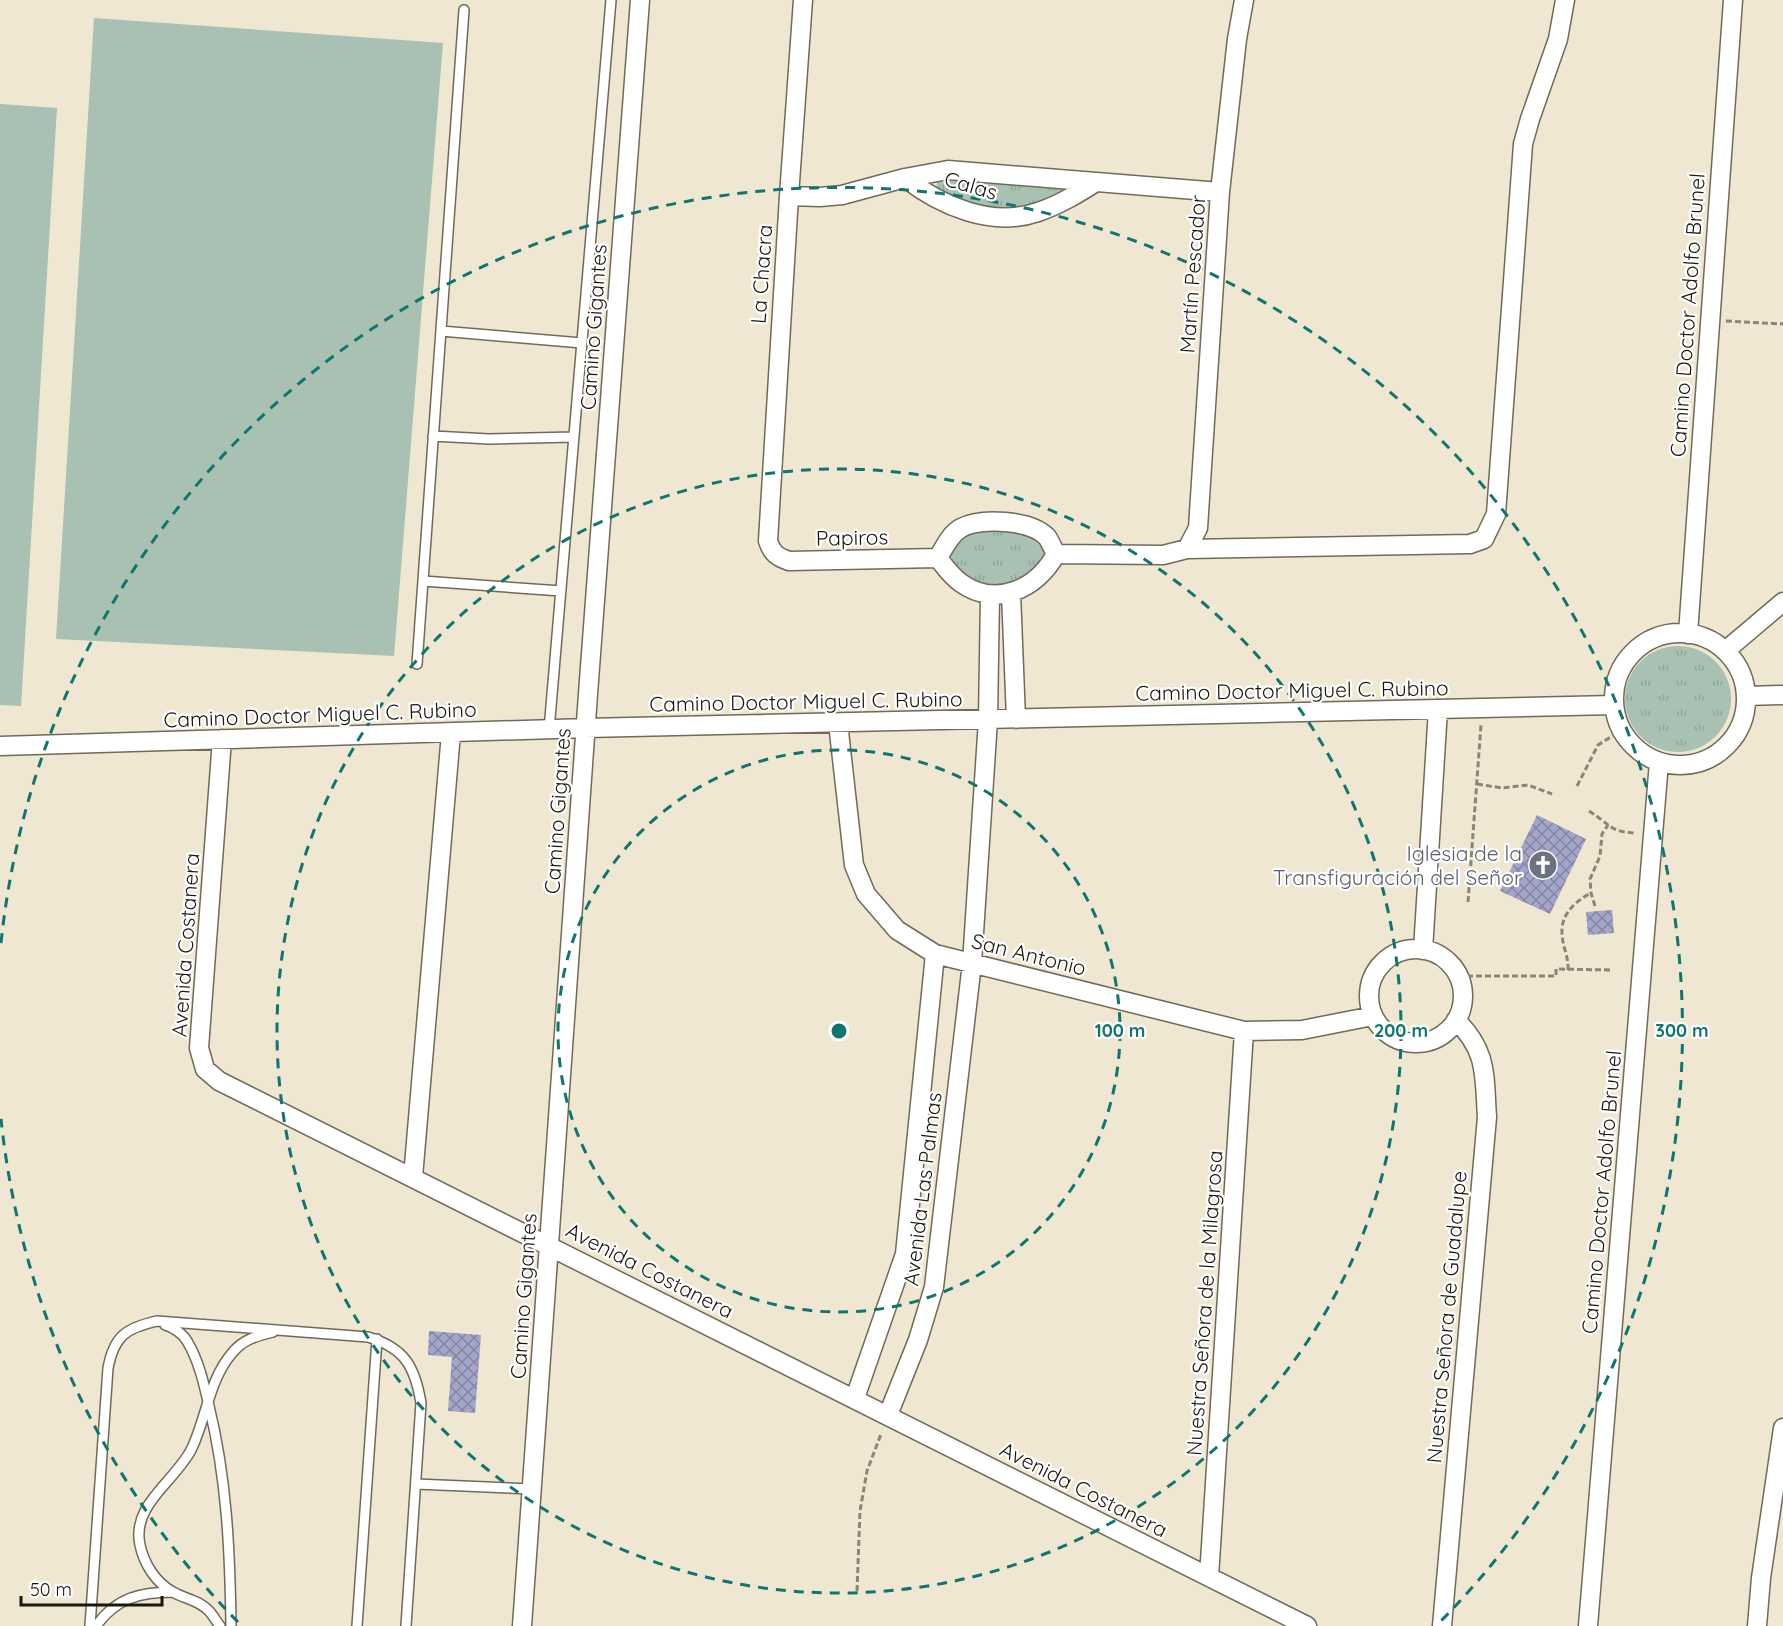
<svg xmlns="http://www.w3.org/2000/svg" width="1783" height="1626" viewBox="0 0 1783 1626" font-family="Quicksand,sans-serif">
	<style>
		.grass { fill: url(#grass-tufts) }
		.pitch { fill: #a8c1b2 }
		.building { fill: url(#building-cross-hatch) }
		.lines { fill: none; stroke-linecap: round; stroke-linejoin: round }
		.lane-casing { stroke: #716a57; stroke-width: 12 }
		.street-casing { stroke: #716a57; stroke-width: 21 }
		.path { stroke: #8b8576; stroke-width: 3; stroke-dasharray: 6 3; stroke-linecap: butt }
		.lane { stroke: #fff; stroke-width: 9 }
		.street { stroke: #fff; stroke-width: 18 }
		.ring { fill: none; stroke: #0f766e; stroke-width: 3; stroke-dasharray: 10 8 }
		.labels { text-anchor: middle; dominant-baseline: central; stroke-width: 4.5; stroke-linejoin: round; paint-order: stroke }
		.street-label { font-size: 21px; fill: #1a170f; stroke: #fff }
		.worship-label { font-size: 21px; fill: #5b616d; stroke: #fff; text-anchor: end }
		.centre { fill: #0f766e; stroke: #fff; stroke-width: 3 }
		.ring-label { font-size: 18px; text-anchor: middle; font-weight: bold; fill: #0f766e; stroke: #fff; stroke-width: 4.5; stroke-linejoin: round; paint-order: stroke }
	</style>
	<defs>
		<pattern id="grass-tufts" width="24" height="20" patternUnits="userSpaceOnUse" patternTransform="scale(1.5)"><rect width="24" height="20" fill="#a8c1b2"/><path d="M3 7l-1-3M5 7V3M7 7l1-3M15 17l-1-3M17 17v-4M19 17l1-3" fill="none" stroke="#90a598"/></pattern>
		<pattern id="building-cross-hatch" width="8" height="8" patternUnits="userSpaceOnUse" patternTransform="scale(1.5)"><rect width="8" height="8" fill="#a3a5c9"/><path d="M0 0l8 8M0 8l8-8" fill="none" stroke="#8485a2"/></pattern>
	</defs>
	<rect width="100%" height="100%" fill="#efe7d1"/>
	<path class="grass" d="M943 176 1065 188 1066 192 1020 210 963 204 936 188 938 179Z
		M997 528 1036 535 1046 553 1029 578 995 588 976 583 956 569 950 554C964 530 971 532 997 528Z
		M1625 699a53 53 0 1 1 106 0a53 53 0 1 1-106 0Z"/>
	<path class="pitch" d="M94 18 443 43 394 656 56 639Z
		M0 104 57 108 21 706 0 705Z"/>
	<path class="building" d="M1537 815 1586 839 1550 914 1500 891Z
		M1612 910 1614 933 1588 935 1586 912Z
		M429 1331 481 1335 475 1413 448 1411 452 1357 428 1355Z"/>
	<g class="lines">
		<g class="lane-casing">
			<path id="lane" d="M441 331 582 343
				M433 436 489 439 574 437
				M423 581 561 591
				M417 664 464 10
				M549 730 611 0
				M165 1325C173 1327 183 1334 187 1341 199 1361 204 1384 209 1406 227 1479 230 1552 231 1626
				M416 1484 531 1489
				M90 1626 108 1368C114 1336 126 1328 157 1321L368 1337C405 1348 415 1367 421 1403L406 1626
				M96 1626C116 1598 140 1592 173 1592
				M220 1626C216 1621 213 1615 209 1611 199 1600 185 1599 173 1592 156 1583 144 1564 140 1545 131 1504 177 1480 192 1448 207 1416 209 1379 233 1352 244 1339 257 1336 273 1332
				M357 1626 377 1339"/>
		</g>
		<g class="street-casing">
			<path id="street" d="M803 0 789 196 768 541C772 553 777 557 789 561L938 558
				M905 178C941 206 992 228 1038 212 1059 205 1077 194 1096 182
				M789 196 820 197 842 195 905 178 948 170 1220 192
				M1187 549 1198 528 1220 192 1237 39 1244 0
				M1056 554 1163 555 1187 549 1470 544 1484 539 1496 514 1523 144 1530 119 1558 39 1565 0
				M938 558C945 567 951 576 961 583 996 608 1037 589 1056 554
				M938 558C944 548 950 534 961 528 981 517 1031 520 1047 537 1050 541 1053 549 1056 554
				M1011 593 1016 719
				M1614 699a66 66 0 1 1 132 0a66 66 0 1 1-132 0Z
				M1688 634 1733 0
				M1725 651 1783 602
				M1746 696 1783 695
				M838 723 854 865 866 894 897 930 935 954 1244 1031 1302 1030 1373 1016
				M222 739 199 1048 205 1069 219 1081 1307 1626
				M0 746 586 728 1614 705
				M1369 996a47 47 0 1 1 94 0a47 47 0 1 1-94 0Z
				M1423 950 1438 709
				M413 1177 451 733
				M855 1398 905 1254 935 954
				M888 1415 918 1340 934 1287 972 963 988 720 990 595
				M1209 1577 1244 1031
				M522 1626 588 694 640 0
				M1442 1626 1487 1117C1484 1074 1488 1052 1456 1020
				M1588 1626 1659 762
				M1757 1626 1761 1578 1783 1428"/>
		</g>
		<path class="path" d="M1726 321 1783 324
			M1477 784 1502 788 1528 785 1552 794
			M1577 786 1598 745 1622 730
			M1589 811C1610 824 1609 832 1636 833
			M1468 902 1481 725
			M1595 906 1591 893 1590 879 1600 856 1602 834 1608 825
			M1568 970C1569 956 1561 944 1562 930 1562 913 1577 900 1591 893
			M1458 976H1556V969L1612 970
			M857 1591 860 1511 867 1471 881 1434"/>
		<use href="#lane" class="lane"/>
		<use href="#street" class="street"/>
	</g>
	<g class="ring">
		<circle cx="839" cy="1031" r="281"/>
		<circle cx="839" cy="1031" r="562"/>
		<path d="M238 1622A843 843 0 0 1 1 1119M1 943A843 843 0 1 1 1440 1622"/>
	</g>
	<defs>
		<g id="church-disc" transform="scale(1.5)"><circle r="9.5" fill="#6b7280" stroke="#fff"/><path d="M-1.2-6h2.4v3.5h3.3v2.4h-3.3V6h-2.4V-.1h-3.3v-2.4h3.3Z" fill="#fff"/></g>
	</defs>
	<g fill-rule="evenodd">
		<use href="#church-disc" x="1543" y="865"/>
	</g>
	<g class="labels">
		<g class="street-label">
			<text transform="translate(971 185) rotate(16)">Calas</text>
			<text transform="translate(761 274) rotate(-86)">La Chacra</text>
			<text transform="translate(1192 274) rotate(-86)">Martín Pescador</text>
			<text transform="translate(1687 315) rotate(-86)">Camino Doctor Adolfo Brunel</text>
			<text transform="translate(593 327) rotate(-86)">Camino Gigantes</text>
			<text transform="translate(852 537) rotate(-1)">Papiros</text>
			<text transform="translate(1292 690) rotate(-1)">Camino Doctor Miguel C. Rubino</text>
			<text transform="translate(806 701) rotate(-1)">Camino Doctor Miguel C. Rubino</text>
			<text transform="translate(320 714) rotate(-2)">Camino Doctor Miguel C. Rubino</text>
			<text transform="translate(557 811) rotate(-86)">Camino Gigantes</text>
			<text transform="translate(185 945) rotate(-86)">Avenida Costanera</text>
			<text transform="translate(1029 954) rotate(14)">San Antonio</text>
			<text transform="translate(922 1189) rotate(-83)">Avenida Las Palmas</text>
			<text transform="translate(1601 1192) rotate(-85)">Camino Doctor Adolfo Brunel</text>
			<text transform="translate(650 1270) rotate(27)">Avenida Costanera</text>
			<text transform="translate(523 1296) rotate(-86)">Camino Gigantes</text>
			<text transform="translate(1204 1303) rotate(-86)">Nuestra Señora de la Milagrosa</text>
			<text transform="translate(1446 1317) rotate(-85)">Nuestra Señora de Guadalupe</text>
			<text transform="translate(1084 1489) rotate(27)">Avenida Costanera</text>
		</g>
		<g class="worship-label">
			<text x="1522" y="853">Iglesia de la<tspan x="1522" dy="24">Transfiguración del Señor</tspan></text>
		</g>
	</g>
	<circle cx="839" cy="1031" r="9" class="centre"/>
	<g class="ring-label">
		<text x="1120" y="1037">100 m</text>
		<text x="1401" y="1037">200 m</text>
		<text x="1682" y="1037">300 m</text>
	</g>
	<path d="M21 1596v9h141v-9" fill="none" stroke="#1a170f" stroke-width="3"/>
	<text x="30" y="1596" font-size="18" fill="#1a170f" stroke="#ffffff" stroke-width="4.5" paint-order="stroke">50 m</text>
</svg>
